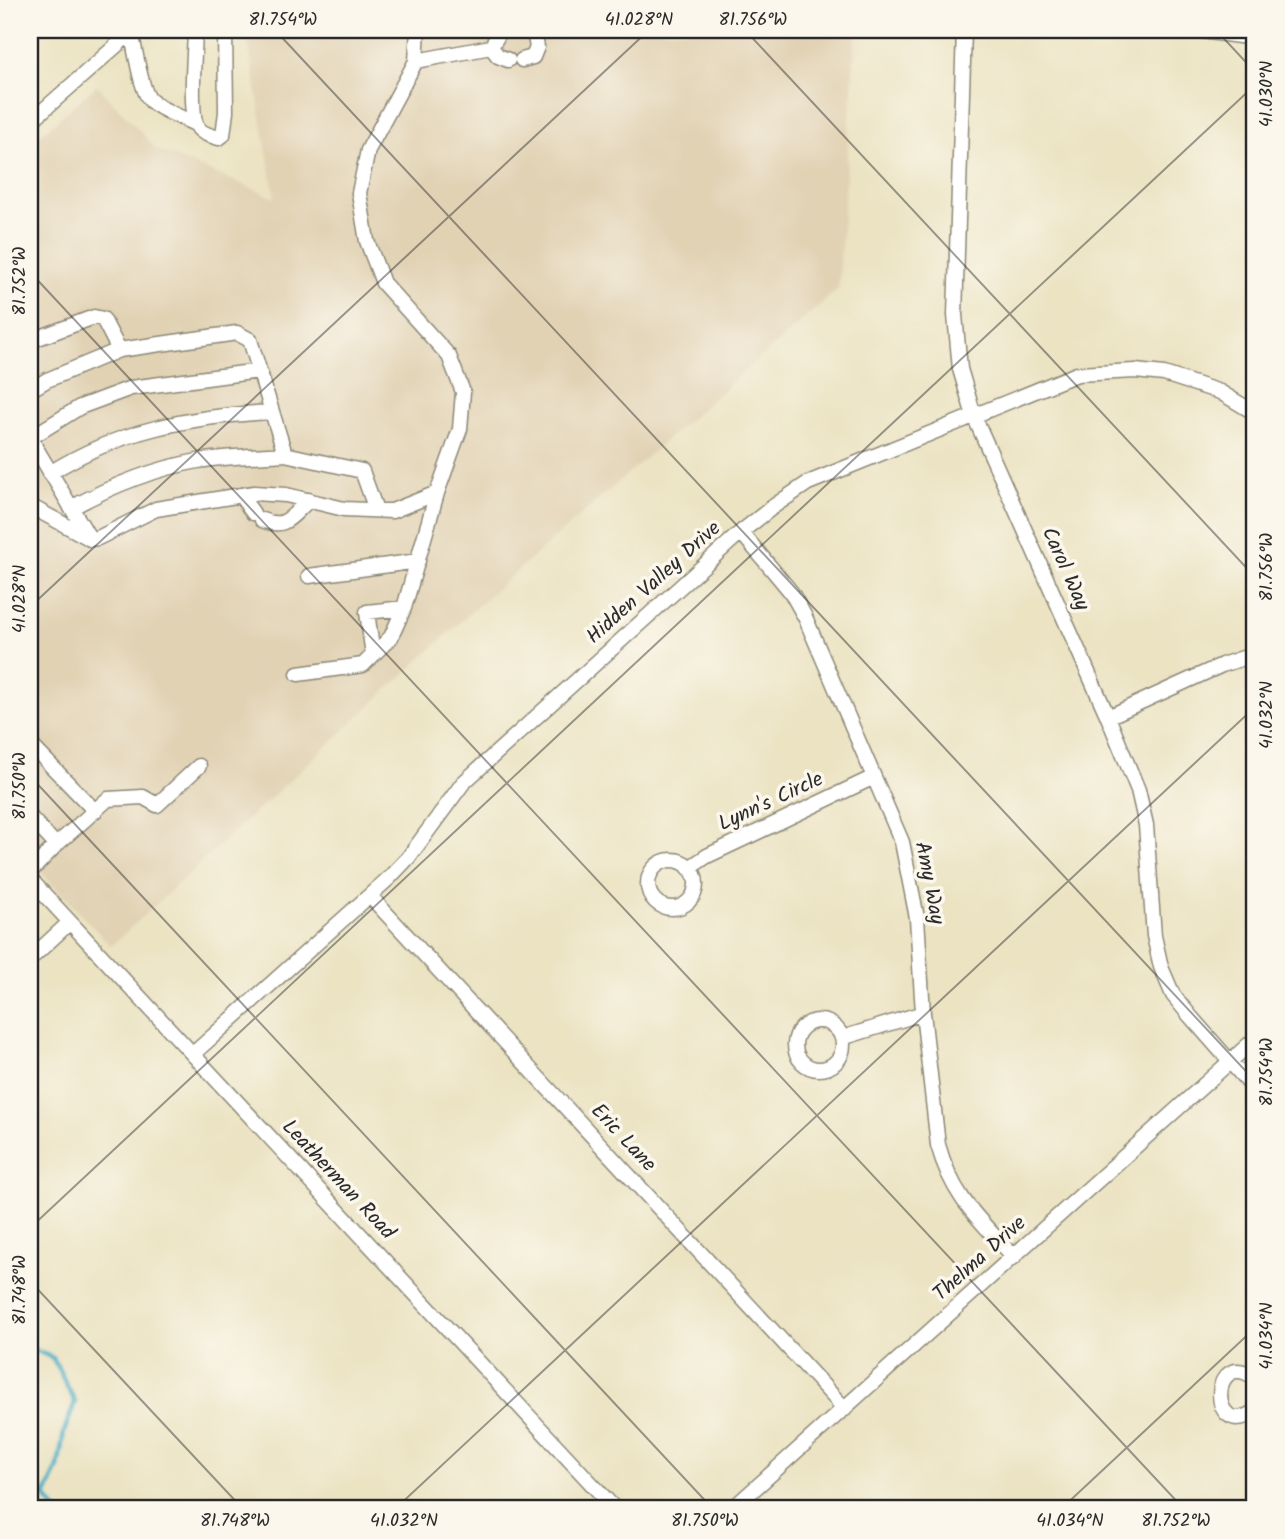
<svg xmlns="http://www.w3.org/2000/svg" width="1285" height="1539" viewBox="0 0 1285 1539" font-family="Kalam,sans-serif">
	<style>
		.built { fill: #e1d2b4 }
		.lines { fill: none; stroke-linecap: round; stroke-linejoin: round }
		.stream { stroke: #47aec6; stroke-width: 4.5 }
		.minor-casing { stroke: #8b8776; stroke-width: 17 }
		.path { stroke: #8b8776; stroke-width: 2.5; stroke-dasharray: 5 5; stroke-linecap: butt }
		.minor { stroke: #fff; stroke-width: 14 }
		.ticks { fill: none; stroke: #2b2b2b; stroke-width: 2; stroke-opacity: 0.45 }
		.labels { text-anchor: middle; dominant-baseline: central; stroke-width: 7; stroke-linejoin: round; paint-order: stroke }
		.street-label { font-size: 21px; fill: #2b2b2b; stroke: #fbf7ec }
		.neatline { fill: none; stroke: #2b2b2b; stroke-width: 2.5 }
		.ticks-label { font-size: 18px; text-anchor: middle; fill: #2b2b2b }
	</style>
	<rect width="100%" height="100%" fill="#fbf7ec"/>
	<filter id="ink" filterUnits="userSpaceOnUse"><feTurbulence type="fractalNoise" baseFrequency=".0143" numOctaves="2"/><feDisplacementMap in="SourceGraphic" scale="14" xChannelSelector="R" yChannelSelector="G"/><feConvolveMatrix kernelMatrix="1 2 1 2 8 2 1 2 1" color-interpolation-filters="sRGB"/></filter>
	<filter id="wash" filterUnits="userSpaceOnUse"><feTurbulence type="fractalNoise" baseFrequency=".00686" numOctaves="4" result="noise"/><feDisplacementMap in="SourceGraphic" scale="28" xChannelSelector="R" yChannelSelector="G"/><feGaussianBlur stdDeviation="1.57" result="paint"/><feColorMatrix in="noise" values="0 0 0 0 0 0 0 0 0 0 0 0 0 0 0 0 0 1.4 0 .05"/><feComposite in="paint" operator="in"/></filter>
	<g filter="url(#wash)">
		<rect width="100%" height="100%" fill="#ebe3c2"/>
		<path class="built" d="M246 30H856L838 289 483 601 111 946 30 861V144L97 85 156 149 275 198Z"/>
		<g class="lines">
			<path class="stream" d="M30 1348 53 1358 75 1402 64 1432 58 1467 45 1497 56 1509"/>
		</g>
	</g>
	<g filter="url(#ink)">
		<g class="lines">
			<g class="minor-casing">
				<path id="minor" d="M195 30C195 48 188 118 199 129 203 134 212 136 219 138L223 135 226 112 225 30
					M964 30 955 315 960 369 974 416 1108 717 1138 790 1146 825 1154 936 1161 967 1173 995 1190 1016 1255 1090
					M1194 30 1255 38
					M131 32C135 47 141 93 151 101 163 111 181 117 195 124
					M491 47 498 56 508 60
					M522 60 533 57 537 47 534 32 531 30
					M416 61 491 47 501 30
					M30 122 134 30
					M30 341 94 317 103 319 119 350 237 333 250 340 285 454 362 471 376 510
					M259 371 131 388 80 407 30 438 90 539 98 538 156 509 254 493 286 495 344 509 392 511 437 493 460 429 463 392 449 356 383 283 367 241 359 193 368 150 416 61 418 30
					M30 390 47 380 119 350
					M50 473C118 430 192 416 272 412
					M240 495 253 513
					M30 506 89 538
					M71 508C111 486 153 469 198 461 226 456 256 456 285 454
					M262 520C286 530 291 516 309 500
					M741 532 791 592 805 617 902 842 917 918 923 1013 938 1145C953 1198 978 1218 1014 1257
					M309 576 418 561
					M373 655 367 612 404 608
					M298 674 363 665 391 637 404 608 437 493
					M1108 717 1222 665 1255 654
					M30 744 95 811
					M30 817 56 845 30 872
					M56 845 108 799 143 797 157 805 199 766
					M648 884a24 24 0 1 1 48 0a24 24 0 1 1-48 0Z
					M689 868 707 856 874 777
					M30 879 615 1509
					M370 896 845 1409
					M30 959 70 922
					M795 1045a24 24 0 1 1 48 0a24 24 0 1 1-48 0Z
					M842 1038 923 1013
					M193 1054 389 878 408 858 463 783 741 532 774 506 808 483 1077 374 1135 371 1164 374 1220 392 1255 413
					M1255 1378C1209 1345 1208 1444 1255 1411
					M732 1509 1255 1039"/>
			</g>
			<path class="path" d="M30 1500 44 1509"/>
			<use href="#minor" class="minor"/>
		</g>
	</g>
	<path class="ticks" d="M275 30 1255 1081M745 30 1255 577M1216 30 1255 72M30 272 1184 1509M30 607 649 30M30 776 713 1509M30 1228 1255 85M30 1281 243 1509M395 1509 1255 707M1061 1509 1255 1328"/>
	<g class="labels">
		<g class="street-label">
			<text transform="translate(1065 569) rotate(66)">Carol Way</text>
			<text transform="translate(654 583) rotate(-42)">Hidden Valley Drive</text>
			<text transform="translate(771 802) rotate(-25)">Lynn's Circle</text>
			<text transform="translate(929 883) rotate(79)">Amy Way</text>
			<text transform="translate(623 1138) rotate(47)">Eric Lane</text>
			<text transform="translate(338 1180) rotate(47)">Leatherman Road</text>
			<text transform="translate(980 1259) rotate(-42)">Thelma Drive</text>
		</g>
	</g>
	<rect width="1285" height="1539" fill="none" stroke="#fbf7ec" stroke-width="77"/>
	<rect x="38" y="38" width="1208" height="1462" class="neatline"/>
	<g class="ticks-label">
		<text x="283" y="25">81.754°W</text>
		<text x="639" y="25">41.028°N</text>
		<text x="753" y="25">81.756°W</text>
		<text transform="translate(1266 94) rotate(-90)" y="6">41.030°N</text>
		<text transform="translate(19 281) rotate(-90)" y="6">81.752°W</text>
		<text transform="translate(1266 567) rotate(-90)" y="6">81.756°W</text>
		<text transform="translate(19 599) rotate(-90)" y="6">41.028°N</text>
		<text transform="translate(1266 715) rotate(-90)" y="6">41.032°N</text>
		<text transform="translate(19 786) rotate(-90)" y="6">81.750°W</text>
		<text transform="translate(1266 1072) rotate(-90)" y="6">81.754°W</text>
		<text transform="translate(19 1290) rotate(-90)" y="6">81.748°W</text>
		<text transform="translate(1266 1336) rotate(-90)" y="6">41.034°N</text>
		<text x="235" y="1526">81.748°W</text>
		<text x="404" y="1526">41.032°N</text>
		<text x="705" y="1526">81.750°W</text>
		<text x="1070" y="1526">41.034°N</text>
		<text x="1176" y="1526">81.752°W</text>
	</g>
</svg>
